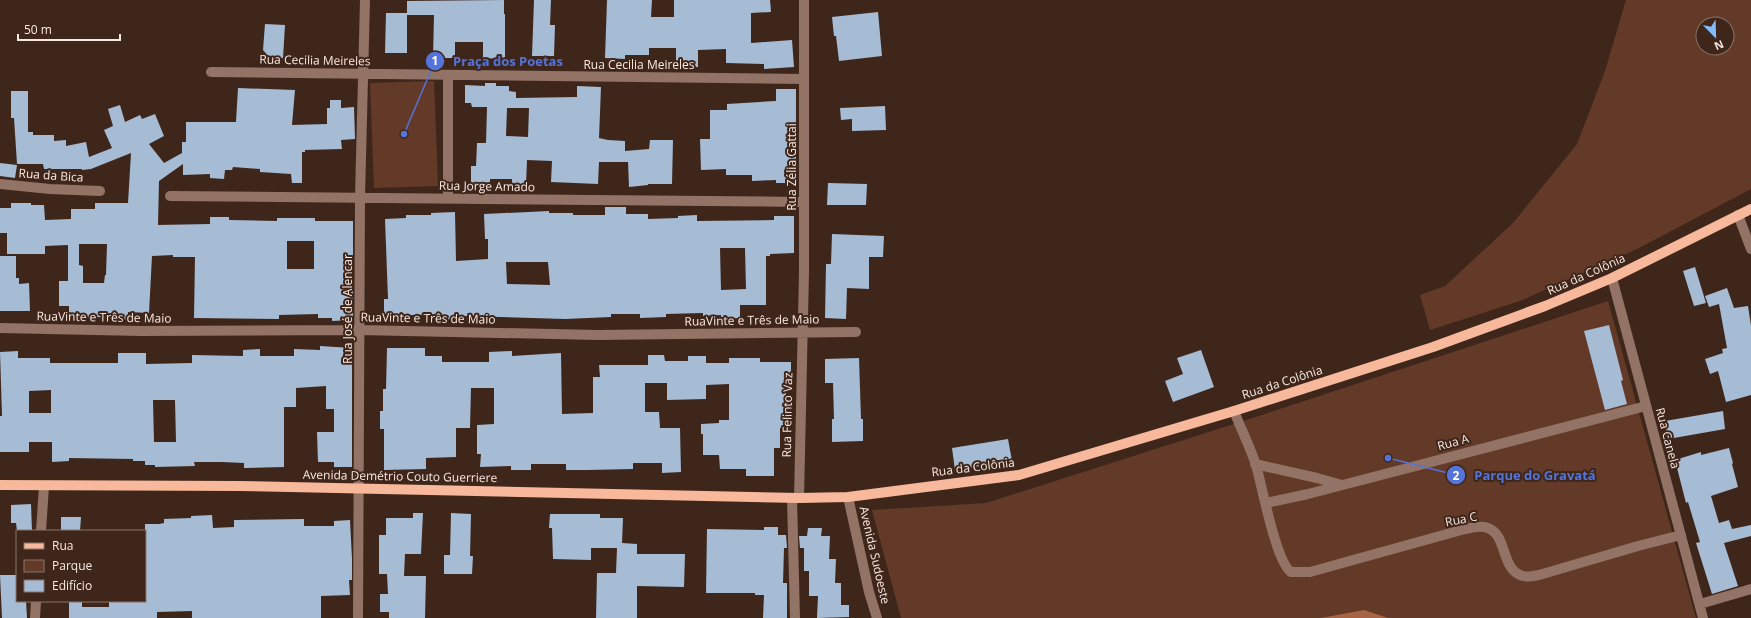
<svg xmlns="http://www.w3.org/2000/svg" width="1751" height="618" viewBox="0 0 1751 618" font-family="'Open Sans',sans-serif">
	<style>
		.green { fill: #633a27; fill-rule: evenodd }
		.water { fill: #a76444 }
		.building { fill: #a6bcd5; fill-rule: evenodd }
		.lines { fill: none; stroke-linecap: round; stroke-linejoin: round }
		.minor { stroke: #927365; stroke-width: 10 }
		.major { stroke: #f7b89b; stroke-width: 10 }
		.labels { text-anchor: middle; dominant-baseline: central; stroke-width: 4; stroke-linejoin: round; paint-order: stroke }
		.street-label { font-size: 12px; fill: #f9e8e0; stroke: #3f261b }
		.leader { fill: none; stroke: #5474da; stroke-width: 1.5 }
		.callout-dot { fill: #5474da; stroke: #3f261b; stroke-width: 1.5 }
		.mark-label { font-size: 12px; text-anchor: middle; font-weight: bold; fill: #fff }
		.callout-label { font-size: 13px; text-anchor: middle; font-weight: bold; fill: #5474da; stroke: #3f261b; stroke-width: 4; stroke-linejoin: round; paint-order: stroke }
	</style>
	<rect width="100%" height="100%" fill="#3f261b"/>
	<path class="green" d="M1626 0H1751V189L1637 249 1520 301 1430 330 1420 295 1445 286 1513 223 1577 144 1605 71ZM1703 24H1727V48H1703Z
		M434 81 438 186 374 188 370 83Z
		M1608 301 1696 618H901L872 510 986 503 1265 414Z"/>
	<path class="water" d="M1364 610 1388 618H1321Z"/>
	<path class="building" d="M504 0V14H505V59L483 58V42H455V58H433L434 15H407V53H385L386 13H407V1Z
		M534 0H551L550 25H555L554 56H532Z
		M607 0H652L651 17H674V0H770L771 12 751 13V43L792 40 794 67 764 69V64L726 63V49L698 50V67H676V48H649V55H625V59L605 58Z
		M878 12 882 56 839 61 836 36H834L832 17Z
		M265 24 285 25 283 58H270L263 50Z
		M485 83H496V86H509V91L516 92V98L577 97V86L601 87 599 138 608 140 625 141V151L649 149 650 140H673L672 184H648V185L629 187 628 162H599L598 184 551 182 552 161 527 160 526 185H512V179H490V186H471V166H476L477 143H486L487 107H472L471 103H465V85L485 86ZM507 108H529L528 137 506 136Z
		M238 88 295 90 292 125 327 124V108H330V100H341V108L354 107 355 139 341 140 342 149 305 150V152H302V183H292L291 174 260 172V169L233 167 232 170H225L224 179 210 178V174L183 175V164L159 181 158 225 210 224V217H229V220L277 221V218H315V221H353V320L332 321V318H318V314L279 315V319L194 318 195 257H173V255L152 256 149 313 128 312V320L104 319V317L69 318V306H59V281H68V245L45 246V254H7V233H0V208H11V203H31V205H44L45 220 71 219V209H95V203H128L131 153 91 169 82 170V169H44L43 164H17L14 118H11V91H28V132H33V135H54V141L66 140V146L86 142 89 157 112 148 104 130 113 126 108 109 120 105 125 122 140 115 142 119 155 114 164 136 149 144 164 163 182 153V142H186V122H236ZM287 241H314V269H287ZM79 244H107L106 275H105L104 283H83V266L79 265Z
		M776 89H796V183H776V180L752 181V175H726V169L701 170 700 139H710V110H727V104L776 101Z
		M885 106 886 130 852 131V119L841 120 840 108Z
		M0 163 17 165 15 178 0 176Z
		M828 183 867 184 866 205H827Z
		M605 207H626V214H648V219L678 218V216L697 215V221L774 220V216H794V253L770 254V256H766V305H740V318L721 319V315L703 316V313L666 314V317L640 318V314H611V317L565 319 465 316V319L442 320V314L384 316V299H388L385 219 406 218V215H431V213L455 212 456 261 488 259V239H485L484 214 549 211V213H573V215H605ZM720 248H745L746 289 721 290ZM506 262H548L550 285 507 284Z
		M832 234 884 236 883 257H869V289L847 288 846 319 825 318 826 264H831Z
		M0 256H16V278H19V284L29 283 30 311H0Z
		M1695 267 1706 303 1694 306 1683 271Z
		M1727 288 1734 308 1748 306 1751 326V395L1726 402 1718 371 1710 374 1705 359 1723 353 1722 349 1727 348 1719 304 1709 307 1705 296Z
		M1609 325 1623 380 1621 381 1627 404 1605 410 1584 331Z
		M320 346 352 348V467H334V462H318L317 432H334V409H326V386L296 388V407H284V467L244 468V463L222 462H194L195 466 155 467V465H145V461H133V459L69 458V461L52 462V442H29V452H0V416H2L0 352 18 351V358H50V363H118V353H146V364L192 363V355L243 356V350L260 349V356H294V349L320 350ZM51 390V413H29V391ZM153 400H175L176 442H154Z
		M387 348H425V356H442V362H489V352L512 351V356L561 353 562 414 593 413V377H600L599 365H648V355H664L665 361H688V356H706V363H729V358H760V362H791V388H786V428H780V448H774V476H746V469H720L719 455H703V434H701V424L719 423V420H729V384L706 385V399L667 400V383H645V412H659L660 428H680L681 472 662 473V463H633V469L588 470H566V464H531V470H511V466L480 467 481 454H477V425L494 424V388H471L470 428H456V457L426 458V469L384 470V429H380V411H383V389H386Z
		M1201 350 1214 387 1173 402 1165 381 1183 374 1177 358Z
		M859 358 861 419H863V441L832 442V419H834L833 383H825V359Z
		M1723 411 1725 429 1668 439 1665 421Z
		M1008 439 1012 461 955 470 952 448Z
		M1729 448 1733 463 1732 464 1738 487 1711 496 1719 523 1729 520 1732 529 1751 525V536L1724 543 1738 586 1712 594 1696 543 1700 542 1688 502 1686 503 1675 460 1701 452V455Z
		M31 504 32 531H17L16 523H11V505Z
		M413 513H423L421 554H405L404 576H426L425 618H389V612H380V594H388L387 574H379V535H386V518H413Z
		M451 513 471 514 470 556H473L472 574H444V555H450Z
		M550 514H600V518H623L622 543 637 544V554H685L684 587 637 586V618H596L597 573H616L617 548H591V560L553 559 552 528H549Z
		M212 515 213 528 234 527V520L304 519V526H334V521L350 520 352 559V580H349L350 595 321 596V618H192V611L157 612V618H69V601H82V607H109V601H145V524H159L164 523V519L191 518V516Z
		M61 517H81L80 531H61Z
		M764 527H778V535H786L787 548H784L783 583H787V618H763L764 595H755V593H706L707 529 764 530Z
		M808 528H822L821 536H830L829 559H836L835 583H841V605H849V617L817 618 818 596H809V571H804V548H800L799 536H807Z
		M0 575H17V601H26L27 618H2Z"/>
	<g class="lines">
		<path class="minor" d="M211 72 804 79
			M448 76V198
			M0 184 50 189 100 191
			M170 196 804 202
			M1738 215 1751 249
			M1612 278 1703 618
			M0 328 141 331 359 330 598 335 856 332
			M1234 411C1241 429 1250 447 1256 465 1262 486 1276 562 1291 572H1310L1465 529C1471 528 1478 526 1484 527 1508 531 1500 567 1520 575 1526 578 1533 576 1539 575L1638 546 1681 535
			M1255 464 1317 478 1342 485
			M848 497 869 592 877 618
			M792 498 795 618
			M799 498 804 272V0
			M1266 503 1308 494 1646 406
			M41 531 44 486
			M1700 604 1751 589
			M35 618 36 601
			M358 618 360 197 365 0"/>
		<path class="major" d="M0 485 239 486 799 498 848 497 1019 475 1234 411 1433 347 1545 306 1612 278 1751 209"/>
	</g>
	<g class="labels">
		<g class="street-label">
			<text transform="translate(315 60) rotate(1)">Rua Cecilia Meireles</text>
			<text x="639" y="64">Rua Cecilia Meireles</text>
			<text transform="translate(791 167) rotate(-90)">Rua Zélia Gattai</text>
			<text transform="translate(51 175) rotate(4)">Rua da Bica</text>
			<text transform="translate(487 186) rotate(1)">Rua Jorge Amado</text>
			<text transform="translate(1586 274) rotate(-24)">Rua da Colônia</text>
			<text transform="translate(347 309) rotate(-90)">Rua José de Alencar</text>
			<text transform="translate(104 317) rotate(1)">RuaVinte e Três de Maio</text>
			<text transform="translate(428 318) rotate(1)">RuaVinte e Três de Maio</text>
			<text transform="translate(752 320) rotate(-1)">RuaVinte e Três de Maio</text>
			<text transform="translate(1282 382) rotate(-18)">Rua da Colônia</text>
			<text transform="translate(787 415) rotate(-89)">Rua Felinto Vaz</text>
			<text transform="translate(1668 438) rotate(75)">Rua Canela</text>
			<text transform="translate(1453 442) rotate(-15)">Rua A</text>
			<text transform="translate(973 467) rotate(-7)">Rua da Colônia</text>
			<text transform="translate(400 476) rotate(1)">Avenida Demétrio Couto Guerriere</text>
			<text transform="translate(1461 519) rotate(-11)">Rua C</text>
			<text transform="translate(875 555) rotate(77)">Avenida Sudoeste</text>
		</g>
	</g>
	<path class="leader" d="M404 134L435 61M1388 458L1456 475"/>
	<g class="callout-dot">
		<circle cx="404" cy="134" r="4"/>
		<circle cx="1388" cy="458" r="4"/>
		<circle cx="435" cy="61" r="10"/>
		<circle cx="1456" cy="475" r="10"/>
	</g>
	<g class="mark-label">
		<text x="435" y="65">1</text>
		<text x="1456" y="480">2</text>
	</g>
	<g class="callout-label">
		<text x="508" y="66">Praça dos Poetas</text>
		<text x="1535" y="480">Parque do Gravatá</text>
	</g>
	<rect x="16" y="530" width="130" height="72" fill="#3f261b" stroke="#89746a"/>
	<rect x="24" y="543" width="20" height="6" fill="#f7b89b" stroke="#89746a"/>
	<text x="52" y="550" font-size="12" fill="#f9e8e0">Rua</text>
	<rect x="24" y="560" width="20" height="12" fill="#633a27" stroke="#89746a"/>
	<text x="52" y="570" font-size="12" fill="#f9e8e0">Parque</text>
	<rect x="24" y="580" width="20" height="12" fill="#a6bcd5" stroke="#89746a"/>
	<text x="52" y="590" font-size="12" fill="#f9e8e0">Edifício</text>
	<g transform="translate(1715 36) rotate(157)"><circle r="19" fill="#3f261b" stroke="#89746a"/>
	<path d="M0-3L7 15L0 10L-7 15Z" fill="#82bcfa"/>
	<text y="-6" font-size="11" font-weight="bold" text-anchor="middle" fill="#f9e8e0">N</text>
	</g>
	<path d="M18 34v6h102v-6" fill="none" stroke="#f9e8e0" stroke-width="2"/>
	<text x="24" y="34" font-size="12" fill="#f9e8e0" stroke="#3f261b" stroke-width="3" paint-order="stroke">50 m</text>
</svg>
